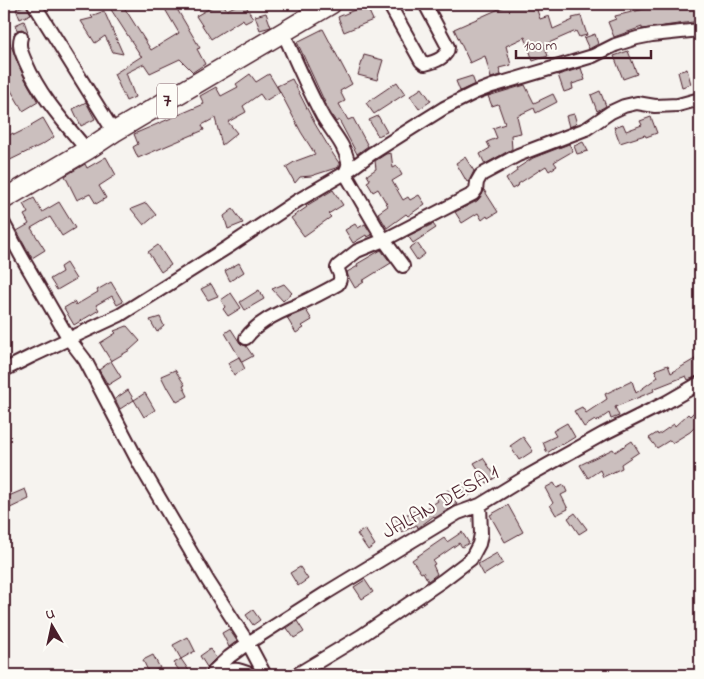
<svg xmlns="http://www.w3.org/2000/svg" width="704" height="679" viewBox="0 0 704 679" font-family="'Indie Flower',sans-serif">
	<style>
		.building { fill: #cbbfbe; stroke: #4a1f2b }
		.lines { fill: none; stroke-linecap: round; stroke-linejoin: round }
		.minor-casing { stroke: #4a1f2b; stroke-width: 16 }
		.highway-casing { stroke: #4a1f2b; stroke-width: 22 }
		.minor { stroke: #fdfcf7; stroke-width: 12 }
		.highway { stroke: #fdfcf7; stroke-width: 19 }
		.labels { text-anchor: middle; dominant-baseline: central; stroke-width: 4.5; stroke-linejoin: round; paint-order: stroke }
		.shield { fill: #fdfcf7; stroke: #806168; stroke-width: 1 }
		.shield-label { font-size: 20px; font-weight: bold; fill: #4a1f2b }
		.street-label { font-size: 21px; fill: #4a1f2b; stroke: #fdfcf7 }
	</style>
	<rect width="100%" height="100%" fill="#f6f3ef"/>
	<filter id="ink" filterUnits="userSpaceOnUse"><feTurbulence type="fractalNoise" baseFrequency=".02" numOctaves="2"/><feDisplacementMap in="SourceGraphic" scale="10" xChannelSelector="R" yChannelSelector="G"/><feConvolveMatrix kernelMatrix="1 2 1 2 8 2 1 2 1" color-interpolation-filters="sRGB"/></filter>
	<g filter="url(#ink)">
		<path class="building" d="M118 4H122L151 50 179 33 162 4H174L200 48 197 49 205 64 193 72 180 59 150 73 144 64 126 73 135 97 126 101 114 74 142 56H141L110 8Z
			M217 4H223L227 10 239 4H245L253 19 245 23 243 19 211 39 196 16Z
			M510 4H535L540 19 549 16 553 29 573 20 572 18 581 16 587 35 579 37 576 31 544 45 548 56 533 61 525 37 506 46 511 65 499 68 501 75 491 78 485 56 470 63 454 29Z
			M665 4H676L677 7 685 4H688L689 6 697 4 700 13V21L642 29V27L614 37 608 22 616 19 615 16Z
			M26 5 31 14 20 19 16 9Z
			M366 5 373 20 344 32 338 17Z
			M104 11 123 54 113 52 105 36 95 43 81 21 93 18 91 16Z
			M266 13 271 27 260 30 255 16Z
			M24 21 28 32H27L22 29 17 30 15 25Z
			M4 28 19 66 25 79 38 102 23 111 9 87 4 71Z
			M323 29 352 84 340 91 345 101 339 104 348 120 353 118 368 146 357 154 339 120 336 122 328 109 297 42Z
			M595 34 598 44 589 49 584 38Z
			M628 51 637 74 623 79 614 56Z
			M364 55 383 60 377 80 358 75Z
			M581 68 585 80 572 84 573 89 564 92 558 75Z
			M687 69 691 84 682 87 678 72Z
			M250 74 256 82 269 74 280 92 265 101 260 94 243 106 246 112 228 122 237 133 222 145 215 118 202 125 204 130 138 158 133 147 138 144 134 134 204 104 200 96 216 87 221 96 238 87 236 84Z
			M472 76 475 84 460 91 456 81Z
			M292 79 315 124 333 154 339 163V167L311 176 300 177 295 183 286 167 296 161 315 154 301 132 277 86Z
			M397 82 405 94 374 114 366 103Z
			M525 85 534 103 553 94 557 102 536 113 534 108 517 116 521 133 511 135 512 149 485 164 480 154 490 148 487 142 497 138 493 128 505 124 498 104 492 106 488 96Z
			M422 88 431 101 419 109 410 96Z
			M600 91 606 106 597 111 591 95Z
			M86 102 95 119 81 126 73 109Z
			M574 114 577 124 569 127 566 116Z
			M378 116 387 132 378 136 369 120Z
			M651 117 657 133 646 137 645 135 620 143 614 127 623 124 626 131 642 125 640 121Z
			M43 118 54 137 43 144 4 163V138L13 133 14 135 32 126 31 125Z
			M583 142 588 151 577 154 574 146Z
			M569 144 573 151 554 162 557 166 549 171 546 166 518 184 519 185 512 189 506 179 517 171 516 169 533 158Z
			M391 153 393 168 397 166 402 175 392 181 403 200 408 197 410 200 419 195 425 204 408 216 406 214 387 228 378 213 388 206 378 189 373 192 367 182 370 180 367 175 376 169 375 161 386 154Z
			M106 157 116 175 99 186 106 198 96 204 90 194 77 200 65 176 85 164 87 168Z
			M465 157 474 171 469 181 467 182 456 163Z
			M333 190 343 205 328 214 331 217 304 236 291 218 307 207 306 206Z
			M484 190 498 212 488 218 487 216 482 220 478 213 462 223 455 212 477 201 482 195Z
			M34 198 42 212 59 202 75 228 62 236 50 217 31 228 45 250 32 258 17 231 29 224 24 215 28 213 23 204Z
			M146 203 156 215 144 225 131 209Z
			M233 209 243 223 228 229 224 216Z
			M355 224 358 228 365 224 372 235 367 237 366 235 353 243 345 230Z
			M433 224 436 228 413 243 408 236Z
			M417 243 425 254 417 260 409 248Z
			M158 245 171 265 161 272 148 252Z
			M381 250 391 263 362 281 364 282 355 288 348 276 347 272 358 266 357 264Z
			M66 263 76 279 57 290 50 279 62 272 60 267Z
			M239 263 244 272 230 281 225 271Z
			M111 282 123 302 117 305 112 296 96 305 99 310 74 325 64 308 74 302 76 305 98 292 97 290Z
			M211 284 218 296 208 300 201 289Z
			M284 284 292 293 283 301 272 289Z
			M259 290 264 299 245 310 240 302Z
			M231 293 241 308 228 316 223 309 225 307 221 300Z
			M306 310 312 320 302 326 304 328 296 333 287 318Z
			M160 317 164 326 157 332 150 320Z
			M127 326 140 341 130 350 111 361 100 343 116 333 114 331Z
			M231 329 240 343 246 346 253 356 242 362 225 333Z
			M700 356V375L688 380 686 376 653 389 654 391 615 407 619 416 611 419 609 413 596 422 595 420 584 427 574 411 582 407 586 413 607 399 605 394 632 381 636 393 658 377 655 370 668 365 671 373Z
			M239 357 245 369 234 375 228 363Z
			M111 361 121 377 108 385 99 370Z
			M175 370 185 385 183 386 188 396 177 402 168 387 167 388 161 376Z
			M128 390 134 400 120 409 115 399Z
			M145 393 155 410 144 417 134 400Z
			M700 406V422L690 432 672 443 670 440 657 448 649 438 657 433 658 435 674 424 675 426 688 414 690 416Z
			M567 423 575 437 562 445 561 444 547 453 543 442 556 436 553 431Z
			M523 437 533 451 519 460 510 446Z
			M632 441 639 452 621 464 622 468 603 477 600 470 588 478 580 465 588 461 613 449 615 452Z
			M483 458 496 477 487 483 474 463Z
			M473 479 474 493 463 498 462 484Z
			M554 483 557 488 564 485 567 492 561 495 568 509 556 515 550 505 553 503 545 488Z
			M25 489 29 499 4 511V498Z
			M448 490 457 504 435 518 434 516 418 528 417 525 402 532 396 518 405 514V515L420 509 421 512 438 501 436 498Z
			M508 505 523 532 505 542 490 515Z
			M575 513 587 529 579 534 568 518Z
			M365 529 375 545 368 550 357 534Z
			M462 532 469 543 462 547 459 543 433 561 435 564 433 565 437 574 428 581 423 572 421 573 412 560 444 538 447 542Z
			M497 553 503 563 484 575 478 564Z
			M300 567 308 579 298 586 290 573Z
			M365 580 373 592 362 599 354 587Z
			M253 610 260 620 253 625 246 615Z
			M297 621 304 632 294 638 287 628Z
			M229 629 237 641 229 647 222 633Z
			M188 637 195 651 181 659 173 645Z
			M210 649 216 658 207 667 200 656Z
			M153 655 160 668 149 673 143 660Z
			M181 659 192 675H182L174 663Z"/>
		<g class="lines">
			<g class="minor-casing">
				<path id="minor" d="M34 4 114 132
					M389 4 421 61 425 64C435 62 448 57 448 47L425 4
					M283 32C296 61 308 90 323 117 332 132 345 145 348 162 349 166 347 169 345 173L384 240 403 266
					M21 37C18 46 22 54 26 63 40 96 64 122 87 150
					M4 224 20 254 69 339 85 360 140 465 208 581 248 643 265 675
					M246 338C258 322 277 313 295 306 310 299 324 292 338 284 342 278 340 274 337 268L338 266 357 251 384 240 473 194 476 190 477 182 481 175 518 155 586 129 611 112 624 106 637 103 655 106 678 105 700 99
					M4 370 32 356 120 315 228 247 297 201 345 173 371 154 412 128 444 108 474 93 492 86 593 56 615 45 637 38 652 35 700 30
					M212 675 215 670 229 657 248 643 326 593 458 513 480 505 526 477 603 434 667 402 700 383
					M219 675C235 668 236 668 252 675
					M296 675 361 636 442 581 471 559 479 544 481 534 480 505"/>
			</g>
			<g class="highway-casing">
				<path id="highway" d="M4 199 87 150 114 132 331 4"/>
			</g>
			<use href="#minor" class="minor"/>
			<use href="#highway" class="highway"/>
		</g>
	</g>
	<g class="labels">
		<rect class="shield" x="157" y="83.5" width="20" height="35" rx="4"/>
		<g class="shield-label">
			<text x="167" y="101">7</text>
		</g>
		<g class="street-label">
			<text transform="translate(441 503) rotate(-29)">JALAN DESA 1</text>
		</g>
	</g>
	<rect width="704" height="679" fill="none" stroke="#fdfcf7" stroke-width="20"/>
	<rect x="10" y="10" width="684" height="659" fill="none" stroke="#4a1f2b" stroke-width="2" filter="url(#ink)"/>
	<g transform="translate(52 626) rotate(351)" stroke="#fdfcf7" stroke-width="4" paint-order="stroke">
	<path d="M0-4L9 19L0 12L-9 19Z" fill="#4a1f2b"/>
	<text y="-8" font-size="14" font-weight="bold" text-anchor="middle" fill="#4a1f2b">U</text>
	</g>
	<path d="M516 50v8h135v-8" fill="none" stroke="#4a1f2b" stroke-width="2.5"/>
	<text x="524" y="50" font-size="15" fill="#4a1f2b" stroke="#fdfcf7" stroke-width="4" paint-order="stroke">100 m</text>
</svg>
